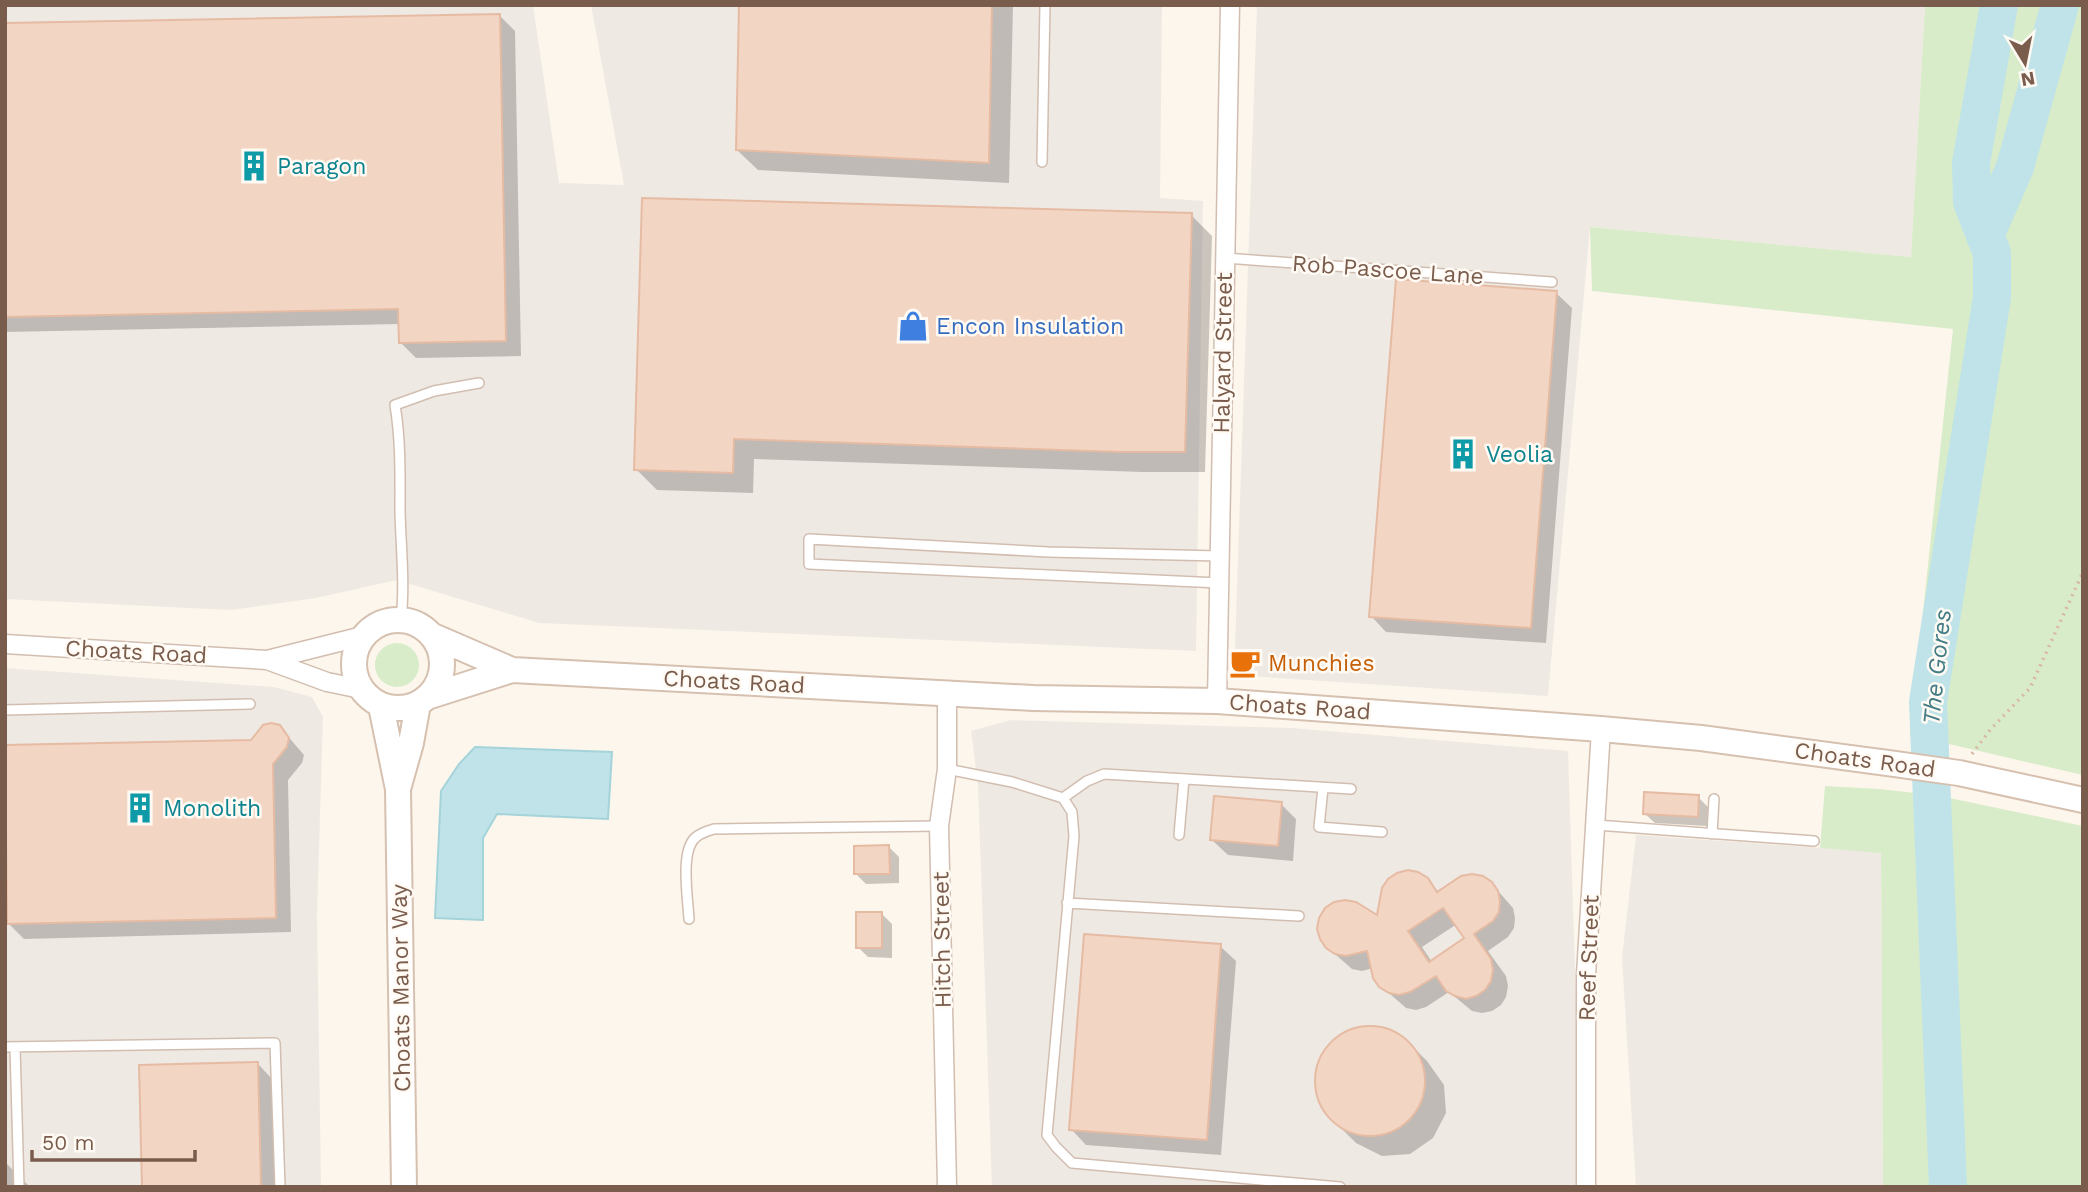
<svg xmlns="http://www.w3.org/2000/svg" width="2088" height="1192" viewBox="0 0 2088 1192" font-family="'Work Sans',sans-serif">
	<style>
		.industrial { fill: #efe9e4 }
		.green { fill: #d8ecc9 }
		.water { fill: #bfe3e8; stroke: #a5d3da; stroke-width: 2 }
		.shadow { fill: #0003; fill-rule: evenodd }
		.lines { fill: none; stroke-linecap: round; stroke-linejoin: round }
		.river { stroke: #bfe3e8; stroke-width: 38 }
		.building { fill: #f3d5c3; stroke: #e6bba3; stroke-width: 2; fill-rule: evenodd }
		.lane-casing { stroke: #d1beb0; stroke-width: 12 }
		.street-casing { stroke: #d1beb0; stroke-width: 21 }
		.secondary-casing { stroke: #d6c0b0; stroke-width: 28 }
		.path { stroke: #d9b8a5; stroke-width: 3.5; stroke-dasharray: 2 5; stroke-linecap: butt }
		.lane { stroke: #fff; stroke-width: 9 }
		.street { stroke: #fff; stroke-width: 18 }
		.secondary { stroke: #fff; stroke-width: 24 }
		.labels { text-anchor: middle; dominant-baseline: central; stroke-width: 5; stroke-linejoin: round; paint-order: stroke }
		.culture-label { font-size: 23px; fill: #0d838f; stroke: #fffaf3; text-anchor: start }
		.street-label { font-size: 23px; fill: #7a5c4d; stroke: #fffaf3 }
		.shop-label { font-size: 23px; fill: #366cbe; stroke: #fffaf3; text-anchor: start }
		.food-label { font-size: 23px; fill: #c56008; stroke: #fffaf3; text-anchor: start }
		.water-label { font-size: 24px; font-style: italic; fill: #437c86; stroke: #fffaf3 }
	</style>
	<rect width="100%" height="100%" fill="#fdf6ec"/>
	<path class="industrial" d="M5 5H533L559 183 624 185 591 5H1162L1160 198 1203 201 1196 651 539 623 397 580 316 598 231 610 5 599Z
		M1257 5H1925L1911 257 1590 227 1548 696 1234 675Z
		M5 668 274 687 312 697 323 717 317 914 321 1187H5Z
		M1011 720 1291 728 1568 751 1582 1187H992L978 785 971 731Z
		M1636 835 1881 852 1883 1187H1636L1622 958Z"/>
	<path class="green" d="M1925 5H2083V775L1910 735 1953 329 1592 291 1590 227 1911 257Z
		M375 665a22 22 0 1 1 44 0a22 22 0 1 1-44 0Z
		M1825 786 1880 789 1940 796 2083 826V1187H1883L1881 853 1820 848Z"/>
	<path class="water" d="M475 747 612 752 608 819 497 814 483 838V920L435 918 441 791 459 764Z"/>
	<path class="shadow" d="M741 5H1013L1009 183 758 170 737 150Z
		M499 15 515 31 521 356 416 358 401 343 400 324 5 332V25Z
		M1191 215 1212 236 1205 472H1142L754 459 753 493 657 490 636 469Z
		M1556 293 1572 308 1546 643 1386 632 1371 616Z
		M279 726 304 755 302 763 288 780 291 932 24 939 8 923 5 747 252 742Z
		M1698 797 1708 807 1707 826 1655 823 1644 813Z
		M1281 804 1296 819 1293 861 1228 855 1212 840Z
		M889 847 899 857V883L866 884 856 874Z
		M1427 880 1440 893 1491 883 1513 908 1515 918 1514 928 1508 937 1488 951 1506 976 1508 986 1506 997 1501 1005 1492 1011 1482 1013 1472 1011 1449 992 1426 1007 1416 1010 1406 1008 1381 986 1373 968 1362 971 1352 969 1327 947 1378 918ZM1457 924 1466 938 1432 962 1422 947Z
		M882 914 892 924V958L868 957 858 947Z
		M1220 946 1236 961 1221 1155 1086 1145 1071 1129Z
		M1381 1027 1406 1040 1427 1061 1444 1085 1446 1113 1433 1138 1410 1154 1382 1156 1356 1143 1335 1122 1319 1099 1317 1071 1329 1045 1353 1030Z
		M258 1064 273 1080 276 1187H144Z
		M5 1162 28 1185V1187H5Z"/>
	<g class="lines">
		<path class="river" d="M1985 236 2015 167 2060 5
			M1948 1187 1928 702 1992 297V253L1972 202 1971 163 1999 5"/>
	</g>
	<path class="building" d="M739 5H992L989 163 736 150Z
		M500 14 506 341 399 343 398 309 5 317V23Z
		M642 198 1192 213 1185 452H1121L734 439 733 473 634 470Z
		M1396 279 1557 291 1531 628 1369 617Z
		M271 723 280 725 289 738 287 747 273 764 276 918 7 924 5 745 251 740 263 725Z
		M1644 792 1699 795 1698 817 1643 814Z
		M1214 796 1282 802 1278 846 1210 840Z
		M889 845 890 874H854V846Z
		M1408 870 1418 872 1428 878 1437 892 1461 876 1472 874 1483 876 1492 882 1498 891 1500 901 1499 912 1493 921 1474 934 1491 959 1493 970 1491 981 1485 990 1476 996 1466 999 1455 996 1446 991 1436 976 1410 992 1399 995 1389 993 1379 987 1373 978 1367 951 1346 956 1335 954 1326 948 1320 939 1317 929 1319 918 1325 908 1334 902 1345 900 1356 902 1377 915 1382 888 1388 879 1397 873ZM1443 908 1464 938 1429 962 1408 931Z
		M856 912H882V948H856Z
		M1084 934 1221 944 1207 1140 1069 1130Z
		M1315 1081a55 55 0 1 1 110 0a55 55 0 1 1-110 0Z
		M258 1062 261 1187H142L139 1065Z"/>
	<g class="lines">
		<g class="lane-casing">
			<path id="lane" d="M1042 162 1045 5
				M1225 258 1552 282
				M1219 583 809 564V539L1048 552 1219 556
				M401 620C405 584 401 549 400 512 400 476 401 441 395 405L434 391 479 383
				M5 710 250 704
				M947 769 1012 782 1063 798 1072 812 1074 836 1047 1135 1056 1147 1072 1163 1340 1187
				M1323 788 1319 827 1382 832
				M1063 798 1087 781 1104 774 1351 789
				M1596 825 1814 841
				M1712 834 1714 799
				M1179 835 1184 779
				M1067 903 1299 916
				M689 919C688 899 680 852 695 838 700 833 707 831 714 829L939 826
				M5 1047 275 1043 280 1187
				M15 1047 19 1187"/>
		</g>
		<g class="street-casing">
			<path id="street" d="M5 644 267 660 363 636
				M267 660 327 682 361 689
				M947 693V769L939 826 947 1187
				M1217 701 1230 5
				M1586 1187V975L1601 729"/>
		</g>
		<g class="secondary-casing">
			<path id="secondary" d="M354 664a44 44 0 1 1 88 0a44 44 0 1 1-88 0Z
				M431 635 512 670 1033 698 1217 701 1601 729 1701 738 1895 764 1959 773 2083 800
				M427 697 512 670
				M381 706 398 789 404 1187
				M398 789 411 743 418 704"/>
		</g>
		<path class="path" d="M1972 754 1990 730 2030 688 2083 572"/>
		<use href="#lane" class="lane"/>
		<use href="#street" class="street"/>
		<use href="#secondary" class="secondary"/>
	</g>
	<defs>
		<g id="building-bare" transform="scale(2.415)"><path d="M-4-6H4V6H1V3H-1V6H-4ZM-2.5-4.3h1.7v1.8h-1.7ZM.8-4.3h1.7v1.8H.8ZM-2.5-1h1.7V.8h-1.7ZM.8-1h1.7V.8H.8Z" fill="#0f9aa8" stroke="#fffaf3" stroke-width="2.5" paint-order="stroke"/></g>
		<g id="shop-bare" transform="scale(2.415)"><path d="M-5-2.5h2.3a2.7 3.5 0 0 1 5.4 0H5L5.5 6h-11ZM-1.5-2.5h3a1.5 2.3 0 0 0-3 0Z" fill="#3f7fe0" stroke="#fffaf3" stroke-width="2.5" paint-order="stroke"/></g>
		<g id="cafe-bare" transform="scale(2.415)"><path d="M-5.5-4.5H6V0H3Q3 3.5 0 3.5H-2.5Q-5.5 3.5-5.5 0ZM3-3.2v2h1.7v-2ZM-6 4.5H4V6H-6Z" fill="#e8710a" stroke="#fffaf3" stroke-width="2.5" paint-order="stroke"/></g>
	</defs>
	<g fill-rule="evenodd">
		<use href="#building-bare" x="254" y="166"/>
		<use href="#shop-bare" x="913" y="326"/>
		<use href="#building-bare" x="1463" y="454"/>
		<use href="#cafe-bare" x="1245" y="663"/>
		<use href="#building-bare" x="140" y="808"/>
	</g>
	<g class="labels">
		<g class="culture-label">
			<text x="277" y="166">Paragon</text>
			<text x="1486" y="454">Veolia</text>
			<text x="163" y="808">Monolith</text>
		</g>
		<g class="street-label">
			<text transform="translate(1388 270) rotate(4)">Rob Pascoe Lane</text>
			<text transform="translate(1223 353) rotate(-89)">Halyard Street</text>
			<text transform="translate(136 652) rotate(3)">Choats Road</text>
			<text transform="translate(734 682) rotate(3)">Choats Road</text>
			<text transform="translate(1300 707) rotate(4)">Choats Road</text>
			<text transform="translate(1865 760) rotate(8)">Choats Road</text>
			<text transform="translate(942 940) rotate(-91)">Hitch Street</text>
			<text transform="translate(1589 958) rotate(-88)">Reef Street</text>
			<text transform="translate(401 988) rotate(-91)">Choats Manor Way</text>
		</g>
		<g class="shop-label">
			<text x="936" y="326">Encon Insulation</text>
		</g>
		<g class="food-label">
			<text x="1268" y="663">Munchies</text>
		</g>
		<g class="water-label">
			<text transform="translate(1937 667) rotate(-84)">The Gores</text>
		</g>
	</g>
	<rect width="2088" height="1192" fill="none" stroke="#7a5c4d" stroke-width="14"/>
	<g transform="translate(2025 63) rotate(170)" stroke="#fffaf3" stroke-width="5" paint-order="stroke">
	<path d="M0-5L12 26L0 18L-12 26Z" fill="#7a5c4d"/>
	<text y="-10" font-size="19" font-weight="bold" text-anchor="middle" fill="#7a5c4d">N</text>
	</g>
	<path d="M32 1150v10h163v-10" fill="none" stroke="#7a5c4d" stroke-width="3.5"/>
	<text x="42" y="1150" font-size="21" fill="#7a5c4d" stroke="#fffaf3" stroke-width="5" paint-order="stroke">50 m</text>
</svg>
